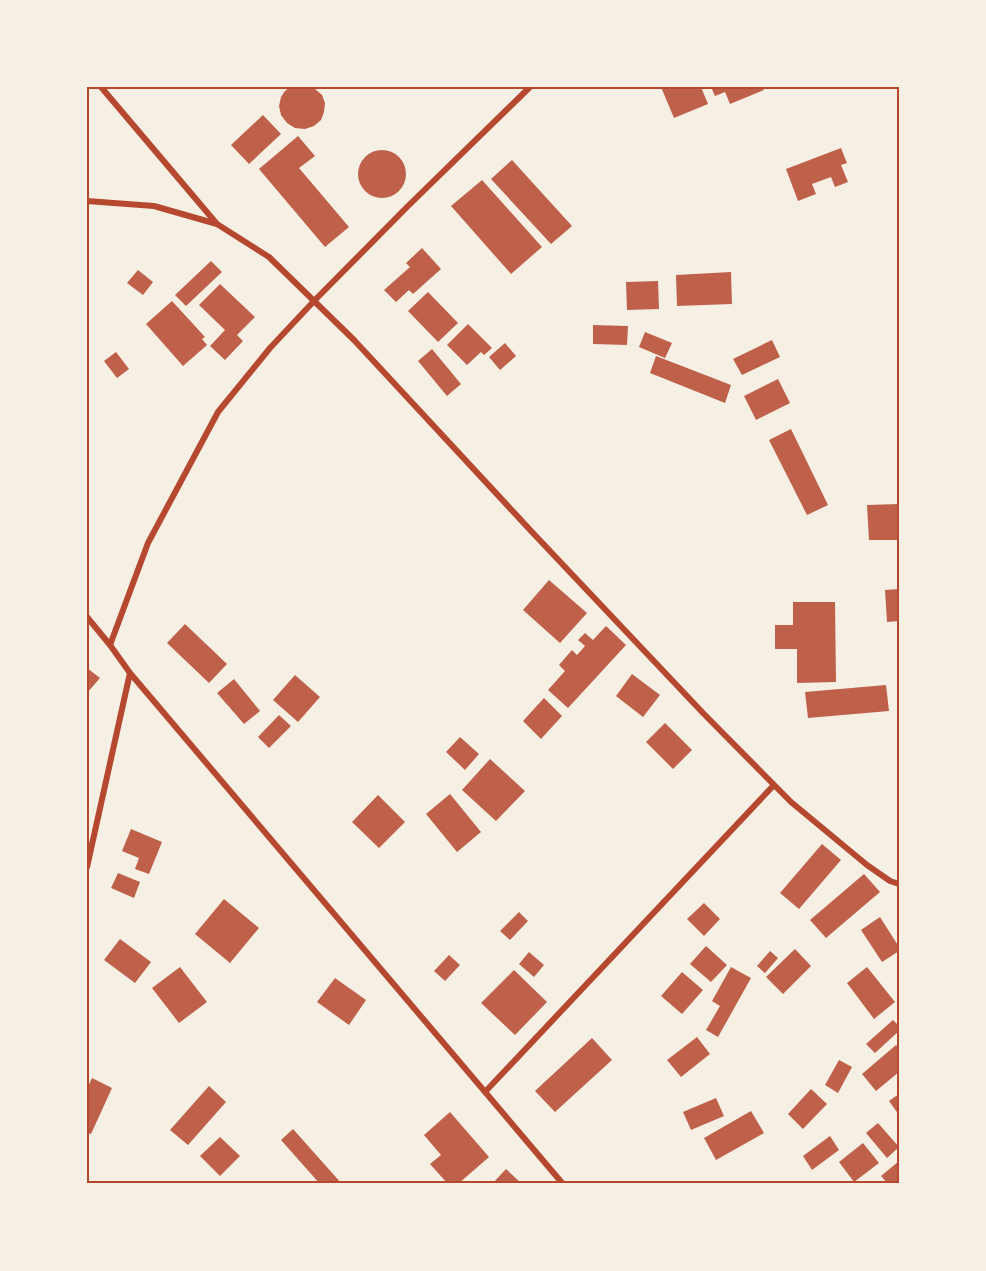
<svg xmlns="http://www.w3.org/2000/svg" width="986" height="1271" viewBox="0 0 986 1271" font-family="Ubuntu,sans-serif">
	<style>
		.building { fill: #bf614a }
		.lines { fill: none; stroke-linecap: round; stroke-linejoin: round }
		.minor { stroke: #b5482f; stroke-width: 6 }
		.neatline { fill: none; stroke: #b5482f; stroke-width: 2 }
	</style>
	<rect width="100%" height="100%" fill="#f6efe4"/>
	<path class="building" d="M290 87H313L322 95 325 103 324 112 321 120 314 126 305 129 295 128 287 123 281 115 279 106 281 97 285 91Z
		M661 87H701L708 104 674 118Z
		M711 87H762L764 90 730 104 725 92 715 96Z
		M263 115 281 134 249 164 231 145Z
		M298 136 315 156 299 168 349 227 325 247 259 169Z
		M841 148 847 163 841 165 848 182 835 187 831 177 812 184 816 194 798 201 786 169Z
		M358 174a24 24 0 1 1 48 0a24 24 0 1 1-48 0Z
		M512 160 572 226 551 244 491 179Z
		M482 180 542 247 511 274 451 206Z
		M422 248 441 269 413 294 409 290 396 302 384 290 410 267 406 263Z
		M211 261 222 272 186 306 175 295Z
		M138 270 153 282 143 295 127 283Z
		M731 272 732 304 677 306 676 275Z
		M658 281 659 309 627 310 626 282Z
		M220 284 255 317 237 335 243 341 225 360 210 346 225 330 199 305Z
		M428 292 458 323 438 342 408 311Z
		M172 301 205 337 202 339 207 345 183 366 146 324Z
		M468 324 492 348 484 355 481 352 467 365 447 345Z
		M593 325 628 326 627 345 593 344Z
		M645 332 672 343 665 358 639 347Z
		M772 340 780 357 742 375 733 359Z
		M505 343 516 356 500 370 489 357Z
		M432 349 461 384 447 396 418 361Z
		M116 352 129 369 117 378 104 361Z
		M656 356 731 385 725 403 650 373Z
		M778 379 790 403 756 420 744 396Z
		M791 429 828 505 807 515 769 440Z
		M899 504V540H869L867 505Z
		M549 580 587 613 560 643 523 610Z
		M899 589V621L887 622 885 590Z
		M793 602H835L836 682 797 683V649H775V625H793Z
		M185 624 227 664 209 683 167 643Z
		M606 626 626 645 568 708 548 690 565 671 559 665 572 650 577 655 585 646 578 640 585 633 593 640Z
		M87 668 100 678 87 693Z
		M632 674 660 695 643 717 616 696Z
		M295 675 320 697 298 722 273 700Z
		M234 679 260 711 244 724 217 693Z
		M886 685 889 711 808 718 805 692Z
		M544 698 562 716 541 739 523 721Z
		M279 715 291 726 269 748 258 737Z
		M665 723 692 750 673 769 646 742Z
		M460 737 479 754 465 770 446 752Z
		M490 759 525 791 496 821 462 790Z
		M450 794 481 832 457 852 426 814Z
		M378 795 405 822 379 848 352 822Z
		M131 829 162 842 149 874 135 869 139 858 122 851Z
		M822 844 841 860 799 909 780 893Z
		M118 873 140 882 134 898 111 888Z
		M864 874 880 892 826 938 810 920Z
		M224 899 259 928 230 963 195 934Z
		M704 903 720 919 704 936 687 919Z
		M519 912 528 921 510 940 500 931Z
		M880 917 899 947V951L882 962 861 930Z
		M120 939 151 962 135 983 104 960Z
		M706 946 727 965 711 982 690 964Z
		M795 949 811 966 783 994 766 977Z
		M770 951 778 958 765 973 757 966Z
		M529 952 544 965 534 977 519 964Z
		M449 955 460 965 445 981 434 971Z
		M180 967 207 1002 179 1023 152 988Z
		M731 967 751 978 718 1037 706 1030 720 1006 712 1001Z
		M867 967 895 1002 874 1019 847 983Z
		M514 970 547 1002 515 1035 481 1003Z
		M682 972 703 990 682 1014 661 996Z
		M335 978 366 1000 349 1025 317 1002Z
		M893 1020 899 1026V1031L875 1053 866 1044Z
		M697 1037 710 1054 681 1077 667 1060Z
		M592 1038 612 1060 555 1112 535 1091Z
		M896 1045 899 1049V1072L876 1091 862 1074Z
		M839 1060 852 1067 838 1093 825 1085Z
		M92 1078 112 1088 91 1134 87 1133V1089Z
		M209 1086 226 1102 188 1145 170 1130Z
		M811 1089 827 1104 803 1129 788 1114Z
		M899 1094V1115L889 1101Z
		M716 1098 724 1116 691 1130 683 1112Z
		M751 1111 764 1133 716 1160 704 1138Z
		M450 1112 489 1157 458 1184H448L430 1164 441 1155 424 1135Z
		M878 1123 899 1147 887 1158 866 1133Z
		M293 1129 342 1184H320L281 1140Z
		M830 1136 839 1150 812 1170 803 1156Z
		M220 1137 240 1156 220 1176 200 1156Z
		M863 1143 879 1163 854 1182 839 1162Z
		M899 1161V1183L897 1184H888L881 1176Z
		M506 1169 522 1184H492Z"/>
	<g class="lines">
		<path class="minor" d="M101 87 217 224
			M87 201 154 206 217 224 269 257 354 340 532 532 703 713 791 802 867 865 890 881 899 884
			M87 617 110 645 130 673 563 1184
			M110 645 148 543 218 412 270 348 314 301 408 206 530 87
			M87 867 130 673
			M485 1092 774 785"/>
	</g>
	<rect width="986" height="1271" fill="none" stroke="#f6efe4" stroke-width="177"/>
	<rect x="88" y="88" width="810" height="1094" class="neatline"/>
</svg>
